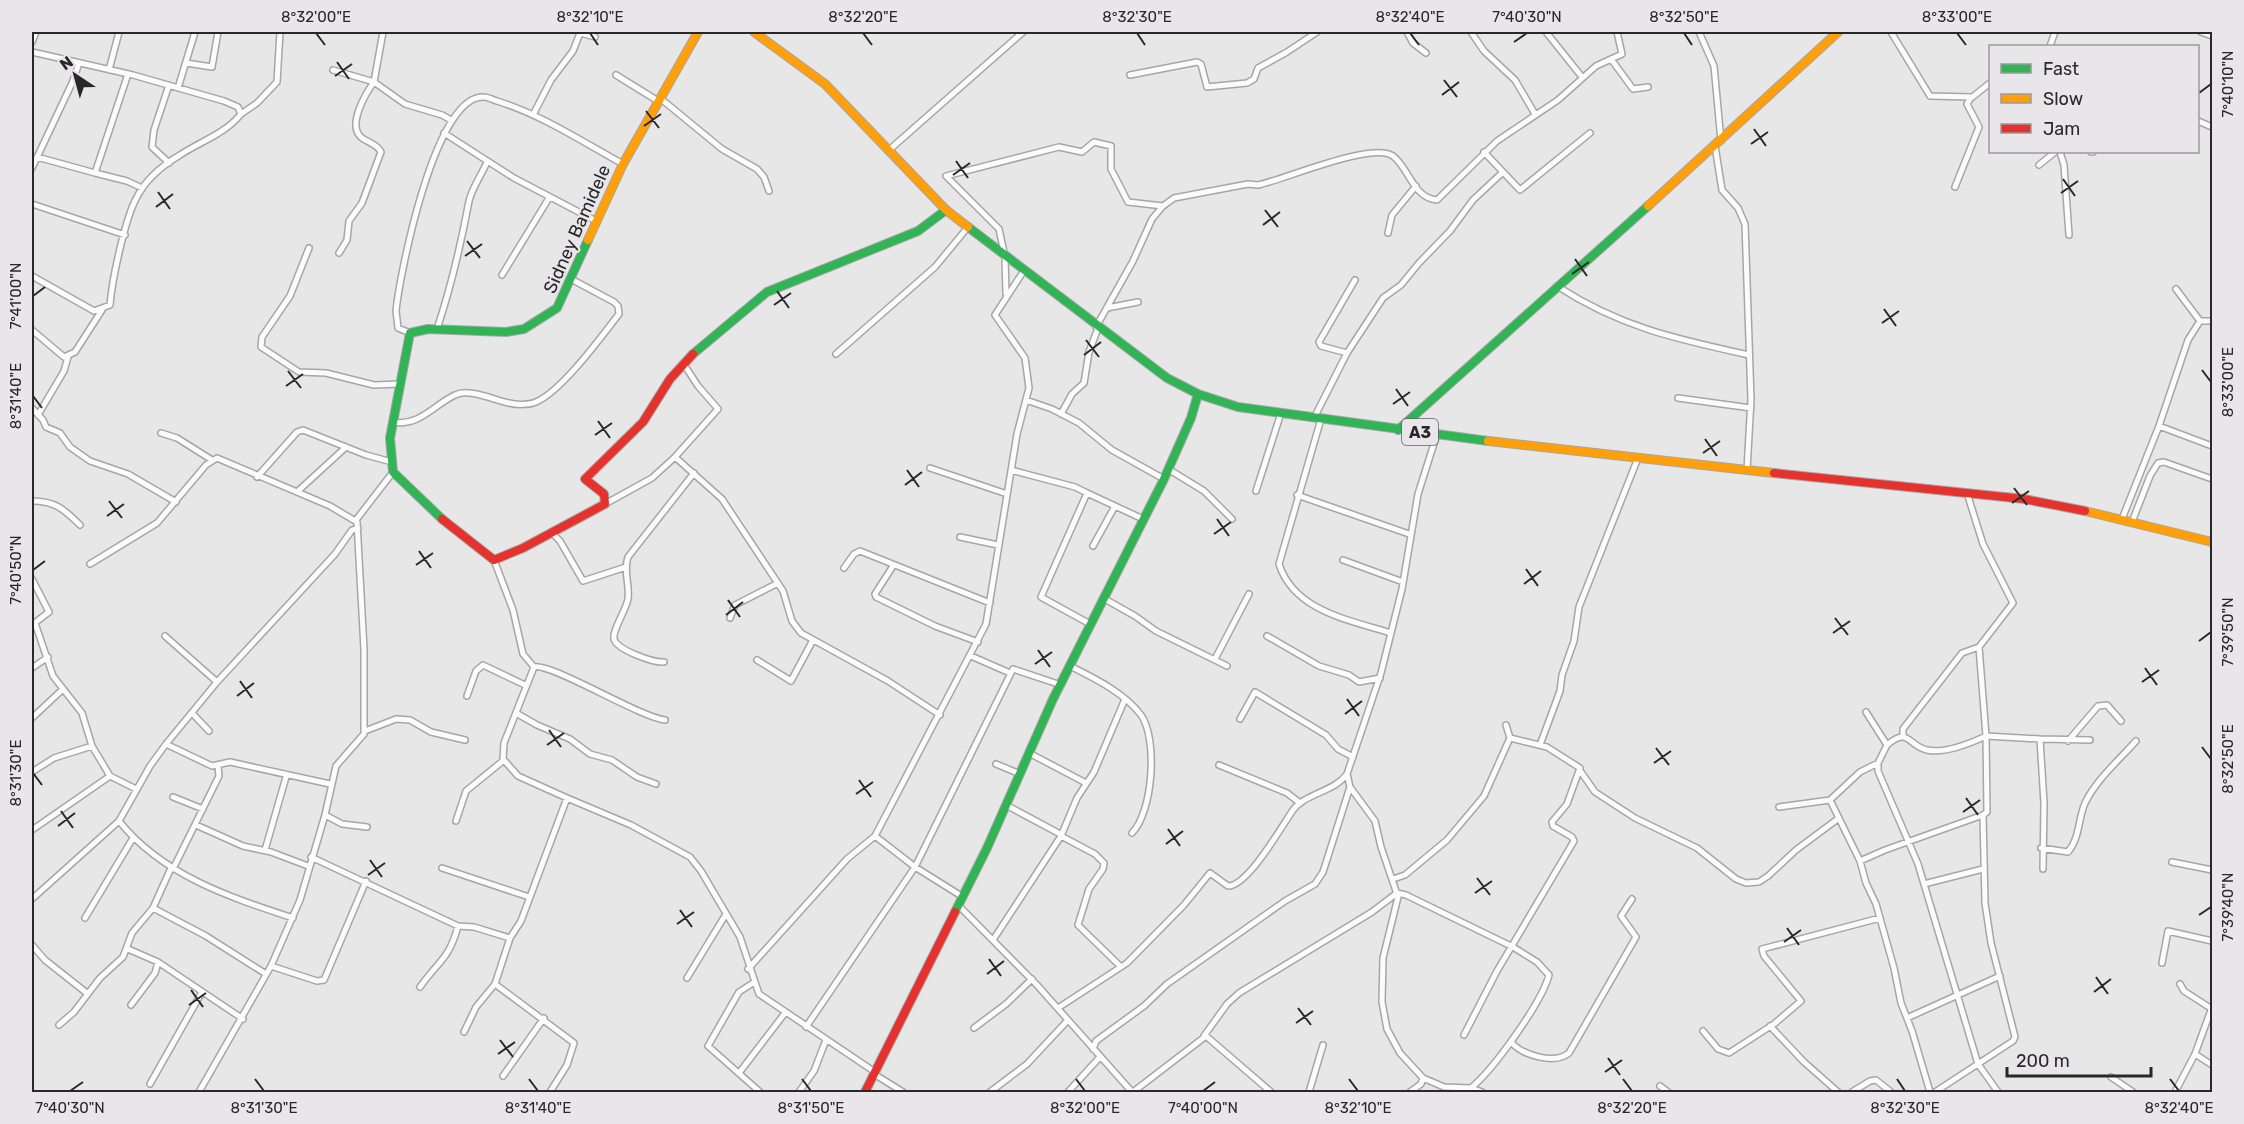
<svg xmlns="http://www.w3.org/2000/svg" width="2244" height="1124" viewBox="0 0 2244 1124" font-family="Rubik,sans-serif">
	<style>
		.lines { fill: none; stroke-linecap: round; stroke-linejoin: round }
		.street-casing { stroke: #a7a6a7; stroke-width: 8 }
		.fast-casing { stroke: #a7a6a7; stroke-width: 10 }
		.slow-casing { stroke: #a7a6a7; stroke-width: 10 }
		.jam-casing { stroke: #a7a6a7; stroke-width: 10 }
		.street { stroke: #fcfbfc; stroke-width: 5 }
		.fast { stroke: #30b455; stroke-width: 8 }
		.slow { stroke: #ff9f0a; stroke-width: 8 }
		.jam { stroke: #e5322d; stroke-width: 8 }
		.ticks { fill: none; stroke: #292829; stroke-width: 2 }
		.labels { text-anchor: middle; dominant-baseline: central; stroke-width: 4.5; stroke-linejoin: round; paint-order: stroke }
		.shield { fill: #e8e6e9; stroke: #626163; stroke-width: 1.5 }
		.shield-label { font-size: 16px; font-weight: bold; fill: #292829 }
		.street-label { font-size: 18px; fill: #292829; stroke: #e8e6e9 }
		.neatline { fill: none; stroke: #292829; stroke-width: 2 }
		.ticks-label { font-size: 15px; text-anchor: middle; fill: #292829 }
	</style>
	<rect width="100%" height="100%" fill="#e8e7e8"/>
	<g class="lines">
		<g class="street-casing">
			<path id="street" d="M383 32 374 82 405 104 442 115 451 120
				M1407 32 1413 43 1426 53
				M1471 32 1484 51 1515 80 1535 114
				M1546 32 1582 77
				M1699 32 1714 66 1721 141
				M1891 32 1930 96 1972 97
				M2201 32 2212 36
				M32 42 36 32
				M2050 46 2055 32
				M32 52 133 75 224 101 238 107 241 114C225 134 201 141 180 155 163 165 146 179 137 197 125 218 112 280 110 305L94 311 32 276
				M1611 59 1633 89 1648 87
				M186 63 212 67 218 32
				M109 70 119 32
				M333 70 374 82C366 93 346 126 362 138 369 143 377 144 381 152L362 203 349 221 347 240 339 253
				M128 74 95 173 127 181 142 188
				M616 75 658 101
				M1130 75 1197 62 1201 64 1207 87 1247 83 1254 79 1258 68 1287 52 1317 32
				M178 88 195 32
				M660 98 722 149 757 169 764 177 769 191
				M534 113 551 80 573 51 580 33 595 37
				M241 114 257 103 277 82 280 32
				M2198 121 2212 127
				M444 133 514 178 596 221
				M1715 146 1722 190 1738 208 1745 224 1751 399 1747 470
				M888 151 1023 32
				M2060 152 2064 165 2069 235
				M2091 152H2093
				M37 157 95 173
				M169 163 152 147 154 130 169 85
				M2039 165 2055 152
				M32 168 73 81 79 63
				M1503 172 1520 190 1590 133
				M1955 187 1979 127 1967 104 1970 99 1990 83
				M32 204 125 235
				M1388 233 1392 215 1416 186
				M309 248 290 296 262 337 261 347 299 372 326 373 374 385 400 384
				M502 275 549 198
				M1557 286C1620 327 1676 339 1749 355
				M2176 289 2200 321
				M1006 294 1005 257 999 229 946 176 1059 147 1082 152 1094 142 1111 146V169L1128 202 1163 206
				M1107 308 1138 302
				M1096 327 1133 261 1152 219 1163 206 1174 198 1248 184 1258 185C1283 180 1373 141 1393 156 1409 168 1413 198 1437 200L1497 141 1558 100 1596 66 1622 54 1617 32
				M437 329C451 287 461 244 469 201 472 188 482 174 487 162
				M32 330 64 357 75 352 102 310
				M410 333 398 328 396 311C400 273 435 94 484 97 488 97 493 100 497 101 542 115 581 141 623 164
				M1347 353 1321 346 1319 342 1355 280
				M836 354 935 267 968 227
				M1678 398 1751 408
				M1026 400 1052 409 1079 423 1112 450 1164 479
				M32 408 43 420 46 427 60 433 70 447 90 461 128 474 176 502
				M1061 414 1072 394 1084 383 1089 352 1098 328
				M38 415 64 371 68 357
				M1314 418 1347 353 1383 298 1401 285 1419 263 1450 231 1473 200 1503 172 1484 152
				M1321 419 1279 564C1294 611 1349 620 1391 633
				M393 422C419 427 435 404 455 395 469 388 494 400 509 403 517 405 529 405 536 402 562 391 601 337 619 314L618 306 614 302 571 279
				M2159 426 2212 446
				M161 433 177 438 212 460
				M675 457 718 409 698 386 683 363
				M930 468 1007 494
				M1168 469 1204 491 1232 519
				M1011 470 1075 487 1087 493
				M257 477 297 432 303 430 366 455 392 462
				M298 491 346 447
				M1256 491 1281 413
				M1297 495 1409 534
				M32 501C55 501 64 509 80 525
				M605 504 652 478 675 457 722 499 783 591 792 621 801 633 888 681 940 715
				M2122 519 2159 426 2188 340 2200 321H2212
				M356 520 393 472
				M2132 522 2150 476 2158 463 2164 462 2212 479
				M551 532 560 541 583 581 626 567
				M960 537 998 545
				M1093 546 1115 506
				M494 560 513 610 523 654 534 667
				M1343 560 1403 582
				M90 564 157 523 206 465 217 458 330 506 357 522 364 649V734L336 766 325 815 300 900 271 966 199 1092
				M893 566 875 594 876 597 935 626 978 642
				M844 568 854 554 860 551 990 603
				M32 579 49 612 32 625
				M1103 598 1135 616 1156 631 1227 666
				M730 618 735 605 778 583
				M35 623 53 676 82 713 92 746 110 776
				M1090 624 1041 597 1087 493 1143 519
				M165 636 217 682
				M1267 636 1319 666 1349 675 1359 682 1380 678
				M1979 647 1986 736 2040 739 2044 803 2043 869
				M971 656 1010 673
				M1215 659 1249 594
				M757 660 791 681 813 640
				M664 662C654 663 617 650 614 639 612 631 626 610 628 599 630 585 623 571 628 557L694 473
				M1070 666C1094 678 1125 693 1141 715 1158 739 1153 812 1132 833
				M534 667 504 743 503 759 518 776 567 798
				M534 667C548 661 639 717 665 720
				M32 668 48 657
				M467 696 476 671 483 665 525 685
				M1866 712 1887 745C1909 726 1908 746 1927 750 1945 754 1971 743 1986 736L1987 812 1983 815 1985 903 1991 943 2015 1037 2013 1041 1935 1092
				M192 713 209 731
				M516 713 537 725 570 739 590 754 612 760 637 777 656 784
				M32 718 63 689
				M1240 719 1255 692 1326 735 1338 749 1353 757
				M365 731 396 719 410 720 431 732 465 740
				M1903 736V729L1962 653 1979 647 2013 603 1983 544 1967 493
				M2040 739 2090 740
				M2068 741 2098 706 2107 705 2121 721
				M166 744 212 766 230 762 330 784
				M1540 745 1560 691 1562 675 1574 641 1579 607 1638 458
				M1887 745 1878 763V771L1918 864 1978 1064 1998 1092
				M1029 753 1086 783
				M996 764 1020 774
				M1219 765 1287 793 1300 803
				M32 772 54 758 92 746
				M1581 772 1595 792 1635 818 1697 848 1736 879 1746 883 1759 882 1768 876 1796 850 1839 818
				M1347 774 1350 787 1375 821 1381 847 1398 897 1383 958 1382 1002 1387 1029 1400 1053 1423 1078 1421 1084 1410 1092
				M173 797 203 809
				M1830 800 1860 861 1866 883 1876 904 1894 968 1901 1003 1912 1031 1930 1092
				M1006 805 1062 835
				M1779 807 1830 800 1860 772 1878 763
				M325 815 342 824 367 827
				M456 821 466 791 504 760
				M196 825 243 846 271 852 308 866
				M32 830 110 776 136 789
				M875 836 915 867 963 897
				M1061 836 1095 854 1104 863 1103 869 1089 889 1078 925 1121 967
				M2041 848 2068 852C2080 838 2078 819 2085 803 2096 780 2119 760 2136 741
				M265 850 286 777
				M311 857 458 926
				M1860 861 1885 850 1983 815
				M2172 862 2212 870
				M442 868 529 897
				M173 869 219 776 218 766
				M1393 879 1405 875 1447 840 1484 796 1510 738 1506 725
				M1924 884 1983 869
				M32 899 119 821
				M959 906 1037 985 1132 1092
				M153 908 206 936 266 974
				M85 918 133 838
				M293 918C229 897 162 875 119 821L150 766 166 744 217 682 335 554 352 530 358 528
				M993 940 1061 836 1077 798 1094 772 1125 699
				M32 945 45 960 88 994
				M128 949 158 962 243 1019
				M2162 963 2168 931 2212 941
				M271 966 317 981 324 980 366 881
				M748 969 847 859 875 836 986 624 1017 434 1029 388 1025 358 995 315 1023 272
				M687 978 726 914
				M753 983 739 992 708 1046 760 1092
				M2180 984 2184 991 2212 1009
				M420 987C438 961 449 960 458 926L474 927 510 938
				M131 1005 155 973 158 962
				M1058 1008 1127 963 1184 905 1210 873 1228 886C1248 886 1282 826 1293 810 1306 793 1334 792 1347 774L1381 673 1402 589 1418 494 1437 434
				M2211 1010 2195 1054 2212 1065
				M1907 1018 2000 976
				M59 1025 74 1012 100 978 123 957 132 933 153 908 171 868
				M1770 1026 1804 1062 1838 1092
				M806 1027 915 867 1013 669 1061 685
				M974 1028 1006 1004 1032 979
				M1703 1031 1718 1049 1729 1053 1774 1024 1801 1001 1764 956 1762 949 1880 918
				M464 1032 476 1007 495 984
				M1464 1035 1497 971 1574 841 1572 837 1553 826 1552 822 1567 804 1580 768 1547 747 1510 738
				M1204 1036 1227 1004 1239 993 1372 912 1397 893 1406 895 1513 947 1537 962 1549 975C1542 1002 1494 1069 1471 1088L1444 1087 1423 1078
				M1511 1042C1522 1055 1554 1065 1569 1053L1636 937 1621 916 1632 899
				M1093 1049 1096 1041 1144 1006 1167 984 1285 901 1315 884 1323 872 1350 787
				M739 1073 785 1013
				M874 1074 903 1092
				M503 1076 544 1018
				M2111 1077 2133 1092
				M150 1084 202 992
				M1660 1086 1668 1092
				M1471 1088 1482 1092
				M550 1092 567 1065 574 1043 495 984 510 938 521 921 567 798 631 825 690 857 701 871 740 937 759 994 875 1072
				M799 1092 814 1071 826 1040
				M990 1092 1027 1064 1068 1020
				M1068 1092 1099 1058
				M1133 1092 1206 1036 1271 1092
				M1309 1092 1323 1045
				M1852 1092 1870 1081 1876 1080 1891 1092
				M2175 1092 2195 1054"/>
		</g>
		<g class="fast-casing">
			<path id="fast" d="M968 227 1167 378 1198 394 1238 407 1488 441
				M693 354 767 292 918 231 946 210
				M1398 430 1648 206
				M442 519 393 472 390 438 410 333 428 329 506 332 524 329 557 308 588 240
				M955 912 987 848 1053 699 1164 479 1191 418 1198 394"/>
		</g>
		<g class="slow-casing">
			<path id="slow" d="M754 32 825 84 946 210 968 227
				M1648 206 1838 32
				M588 240 623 164 698 32
				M1488 441 1774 473
				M2085 511 2212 542"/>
		</g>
		<g class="jam-casing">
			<path id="jam" d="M1774 473 2024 499 2085 511
				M442 519 494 560 523 548 605 504 604 494 585 479 643 422 670 379 693 354
				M865 1092 955 912"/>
		</g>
		<use href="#street" class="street"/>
		<use href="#fast" class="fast"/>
		<use href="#slow" class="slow"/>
		<use href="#jam" class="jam"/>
	</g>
	<path class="ticks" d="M316 33 325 45M590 33 598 45M863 33 872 45M1137 33 1145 45M1410 33 1419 45M1684 33 1692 45M1957 33 1966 45M1514 42 1527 33M337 62 349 79M335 76 352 64M1444 80 1457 97M2199 93 2211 84M1442 95 1459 82M646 111 659 128M644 126 661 114M1754 129 1766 146M1751 144 1768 132M956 161 968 178M953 175 970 163M2063 179 2075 196M158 192 170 209M2061 193 2078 181M156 207 173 194M1265 210 1278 227M1263 225 1280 212M467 241 480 258M465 256 482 244M1575 259 1587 276M1572 274 1589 262M777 291 789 308M33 296 45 287M774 305 791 293M1884 309 1896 326M1882 323 1899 311M1086 340 1099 357M1084 355 1101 342M2202 370 2211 382M288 371 301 388M286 386 303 374M1396 389 1408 406M33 396 42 408M1393 404 1410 392M598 421 610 438M595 435 612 423M1705 439 1717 456M1703 453 1720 441M907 470 919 487M905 485 922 472M2014 488 2027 505M109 501 122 518M2012 503 2029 491M107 516 124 504M1217 519 1229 536M1214 534 1231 522M419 551 431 568M416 565 433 553M1526 569 1538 586M33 570 45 561M1524 584 1541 571M728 600 740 617M726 615 743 602M1835 618 1848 635M1833 633 1850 621M2199 641 2211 632M1038 650 1050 667M1035 664 1052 652M2145 668 2157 685M240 681 252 698M2142 682 2159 670M237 696 254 683M1347 699 1359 716M1345 714 1362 701M549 730 561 747M547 745 564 733M2202 747 2211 759M1656 748 1669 765M1654 763 1671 751M33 773 42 785M859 780 871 797M856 794 873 782M1966 798 1978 815M61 811 73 828M1963 812 1980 800M58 826 75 813M1168 829 1180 846M1166 844 1183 831M370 860 382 877M368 875 385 863M1477 878 1490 895M1475 893 1492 881M680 910 692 927M2199 915 2211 907M677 924 694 912M1787 928 1799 945M1784 942 1801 930M989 959 1001 976M987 974 1004 961M2096 977 2108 994M191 990 203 1007M2094 992 2111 979M189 1005 206 993M1298 1008 1311 1025M1296 1023 1313 1011M500 1040 513 1057M498 1054 515 1042M1608 1058 1620 1075M1605 1072 1622 1060M255 1079 264 1091M529 1079 538 1091M802 1079 811 1091M1076 1079 1085 1091M1349 1079 1358 1091M1623 1079 1632 1091M1897 1079 1905 1091M2170 1079 2179 1091M70 1091 83 1082M1203 1091 1215 1082"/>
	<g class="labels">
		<rect class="shield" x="1402" y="419" width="36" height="26" rx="4.5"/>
		<g class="shield-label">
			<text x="1420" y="432">A3</text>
		</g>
		<g class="street-label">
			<text transform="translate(577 229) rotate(-66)">Sidney Bamidele</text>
		</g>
	</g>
	<rect width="2244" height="1124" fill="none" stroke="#e8e6e9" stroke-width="66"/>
	<rect x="1989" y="45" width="210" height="108" fill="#e8e6e9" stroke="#9c9a9c" stroke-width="1.5"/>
	<rect x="2001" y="64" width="30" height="9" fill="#30b455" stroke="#9c9a9c" stroke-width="1.5"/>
	<text x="2043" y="75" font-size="18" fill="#292829">Fast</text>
	<rect x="2001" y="94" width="30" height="9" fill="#ff9f0a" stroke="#9c9a9c" stroke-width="1.5"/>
	<text x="2043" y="105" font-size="18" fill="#292829">Slow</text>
	<rect x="2001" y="124" width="30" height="9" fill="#e5322d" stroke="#9c9a9c" stroke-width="1.5"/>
	<text x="2043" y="135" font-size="18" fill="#292829">Jam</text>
	<g transform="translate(75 75) rotate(324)" stroke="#e8e6e9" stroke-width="4.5" paint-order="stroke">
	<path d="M0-4.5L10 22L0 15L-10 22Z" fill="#292829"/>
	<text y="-9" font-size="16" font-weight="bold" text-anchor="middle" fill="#292829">N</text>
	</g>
	<path d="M2007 1067v9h144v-9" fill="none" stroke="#292829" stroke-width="3"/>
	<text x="2016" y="1067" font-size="18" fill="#292829" stroke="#e8e6e9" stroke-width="4.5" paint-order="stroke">200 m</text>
	<rect x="33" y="33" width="2178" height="1058" class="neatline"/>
	<g class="ticks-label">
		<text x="316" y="22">8°32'00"E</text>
		<text x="590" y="22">8°32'10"E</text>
		<text x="863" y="22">8°32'20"E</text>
		<text x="1137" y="22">8°32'30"E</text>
		<text x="1410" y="22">8°32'40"E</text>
		<text x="1527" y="22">7°40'30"N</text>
		<text x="1684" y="22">8°32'50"E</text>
		<text x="1957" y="22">8°33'00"E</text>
		<text transform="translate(2228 84) rotate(-90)" y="5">7°40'10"N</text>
		<text transform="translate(16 296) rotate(-90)" y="5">7°41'00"N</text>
		<text transform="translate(2228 382) rotate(-90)" y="5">8°33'00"E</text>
		<text transform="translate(16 396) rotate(-90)" y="5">8°31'40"E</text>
		<text transform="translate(16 570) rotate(-90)" y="5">7°40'50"N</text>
		<text transform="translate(2228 632) rotate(-90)" y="5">7°39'50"N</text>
		<text transform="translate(2228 759) rotate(-90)" y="5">8°32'50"E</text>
		<text transform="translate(16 773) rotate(-90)" y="5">8°31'30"E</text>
		<text transform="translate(2228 907) rotate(-90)" y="5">7°39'40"N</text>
		<text x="70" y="1113">7°40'30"N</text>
		<text x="264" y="1113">8°31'30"E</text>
		<text x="538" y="1113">8°31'40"E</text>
		<text x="811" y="1113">8°31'50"E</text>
		<text x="1085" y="1113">8°32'00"E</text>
		<text x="1203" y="1113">7°40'00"N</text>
		<text x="1358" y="1113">8°32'10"E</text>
		<text x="1632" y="1113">8°32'20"E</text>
		<text x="1905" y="1113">8°32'30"E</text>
		<text x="2179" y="1113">8°32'40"E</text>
	</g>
</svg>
